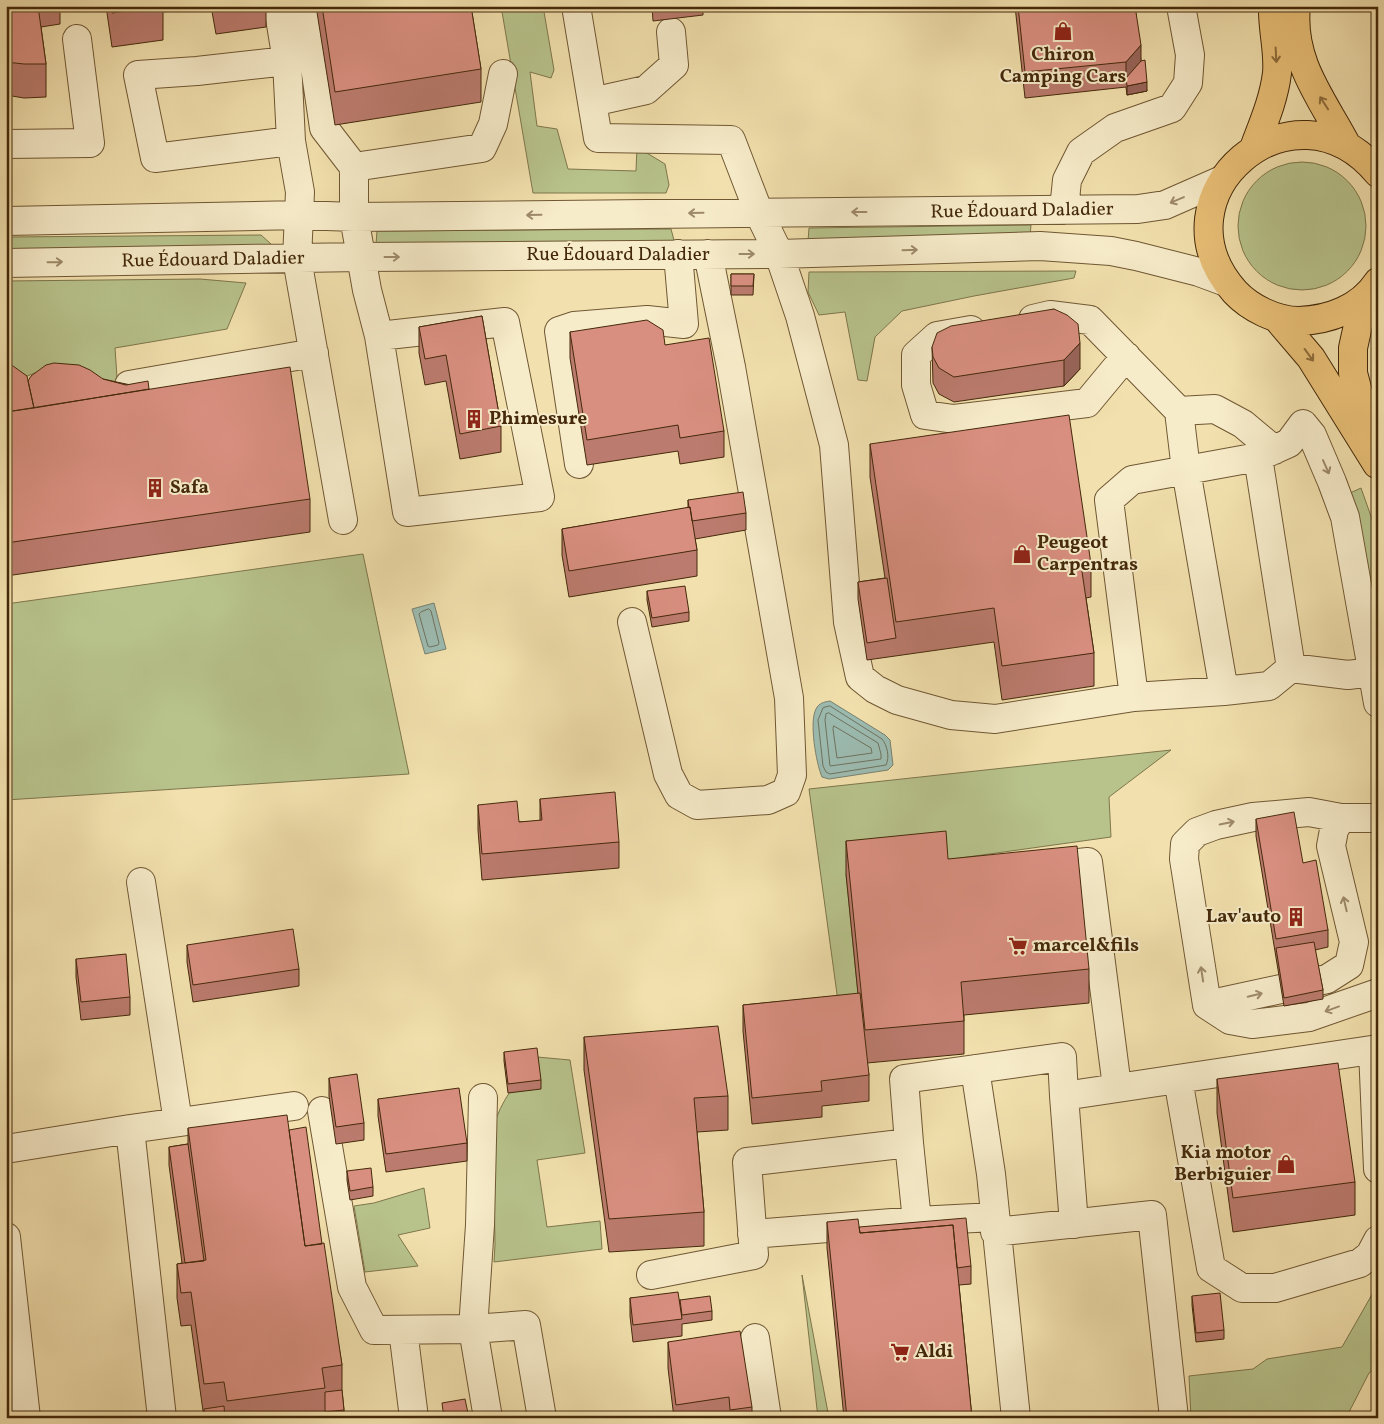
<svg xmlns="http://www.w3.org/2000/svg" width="1384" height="1424" viewBox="0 0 1384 1424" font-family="Vollkorn,serif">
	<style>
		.green { fill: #b8c38c; stroke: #7e764b }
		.water { fill: #9cbcb2; stroke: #79816f }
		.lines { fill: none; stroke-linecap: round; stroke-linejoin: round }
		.shore { stroke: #70725e; stroke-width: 1 }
		.minor-casing { stroke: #705733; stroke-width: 30 }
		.major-casing { stroke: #44290a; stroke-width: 30 }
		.minor { stroke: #f7ecca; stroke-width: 28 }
		.major { stroke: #e9c077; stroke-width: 28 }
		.wall { fill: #bb7b6e; stroke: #44290a }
		.shaded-wall { fill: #98645a; stroke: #44290a }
		.building { fill: #d98f80; stroke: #44290a }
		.oneway { stroke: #8e6d3b }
		.oneway2 { stroke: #9e8a6a }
		.labels { text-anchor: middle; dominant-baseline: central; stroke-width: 4; stroke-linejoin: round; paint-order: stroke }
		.poi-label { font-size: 19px; font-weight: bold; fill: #44290a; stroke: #f7ecca; text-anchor: start }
		.street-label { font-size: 19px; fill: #44290a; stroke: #f7ecca }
	</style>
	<rect width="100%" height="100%" fill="#f2e1ae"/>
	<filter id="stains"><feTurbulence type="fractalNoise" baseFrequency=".004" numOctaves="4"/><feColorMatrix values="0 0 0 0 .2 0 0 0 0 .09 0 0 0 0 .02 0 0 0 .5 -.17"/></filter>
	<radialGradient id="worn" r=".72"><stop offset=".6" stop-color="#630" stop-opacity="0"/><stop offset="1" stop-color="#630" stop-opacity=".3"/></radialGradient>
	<path class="green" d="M501 6H543L554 70 551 78 530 72 537 126 557 129 568 169 636 171 637 147 665 164 669 185 666 193H533Z
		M1238 226a64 64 0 1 1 128 0a64 64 0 1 1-128 0Z
		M1031 225 1030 237 808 241 809 228Z
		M671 229 675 244H376L377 231Z
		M261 235 271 244 257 250 6 253V237Z
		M1076 271 1074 278 974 296 902 311 875 337 867 381 858 380 845 312 819 315 808 292 809 272Z
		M200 279 246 283 227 329 115 348 118 392 42 370 15 381 6 367 9 359 6 354V281Z
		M1361 488 1378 536V638L1350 493Z
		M363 554 409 774 6 800V604Z
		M1171 750 1109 797 1111 837 846 874 860 1014 840 1016 809 789Z
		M537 1057 570 1060 585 1153 537 1160 547 1227 600 1221 602 1249 494 1262 495 1244 493 1129C500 1100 519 1079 537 1057Z
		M424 1188 430 1228 398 1235 418 1266 365 1272 354 1206 374 1203Z
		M802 1275 829 1418H818Z
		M1378 1284V1366L1369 1373 1346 1418H1191L1189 1376 1253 1369 1267 1359 1342 1347Z"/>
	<path class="water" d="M434 603 446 649 425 654 412 609Z
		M830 701 885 735 890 740 893 765 888 770 829 779 822 777C816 763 809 722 816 709 819 703 824 702 830 701Z"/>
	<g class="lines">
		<path class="shore" d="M429 609 431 611 439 643 438 645 430 647 428 646 419 614 421 612Z
			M830 706 882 739C887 745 890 757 886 765L830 774 826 772 823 766 818 720 823 708Z
			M829 713 878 743 881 754V759L830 766 825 720 826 714Z
			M834 726 871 748 872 753 837 758 833 729Z"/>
		<g class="minor-casing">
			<path id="minor" d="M278 6 287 61 291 141 300 192 297 259 343 520
				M306 6 324 128 354 167
				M576 6 598 138 731 140 759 213 779 254 800 316 834 445 848 622 860 677 875 689 897 700 951 715 995 719 1134 697 1224 691 1269 686 1291 668 1258 457 1132 480 1109 500 1134 697
				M287 61 197 71 138 75 155 158 291 141
				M592 102 646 90 674 65 671 32
				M6 144 90 143 77 39
				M1064 210 1067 180 1081 152 1115 128 1172 108 1188 83 1190 55 1181 6
				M6 221 299 215 354 217 1138 209 1165 205 1222 180
				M6 263 360 257 779 254 1040 246 1111 251 1136 256 1199 272 1226 282
				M1033 319 1050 315 1090 320 1179 411 1186 470 1224 691
				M971 330 937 336 916 355V385L925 415 954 419 1087 403 1126 356
				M379 336 505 322 540 497 407 512 379 336 367 290 354 217V167L482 148 493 124 503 74
				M129 385 314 353
				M1179 411 1215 409 1243 424 1274 450
				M1258 457 1289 443 1303 424 1312 435 1332 482 1345 517 1378 703
				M579 464 559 331 574 326 647 320 684 324 678 254
				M632 622 668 774 679 795 697 805 768 800 786 792 792 775 789 698 731 367 708 254
				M1291 668 1348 675 1372 672
				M1378 818H1341L1309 812 1253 817 1216 825 1197 832 1185 844 1184 859 1207 1005 1230 1020 1252 1024 1309 1017 1378 993
				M1042 867 1088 862 1117 1087
				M141 882 178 1122
				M1207 1005 1327 979 1349 965 1354 942 1331 846 1334 830 1341 818
				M1373 1050 1378 1169
				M975 1069 991 1174 1016 1418
				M1178 1079 1211 1268 1242 1288H1275L1360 1263 1370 1255 1378 1240
				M1064 1096 1074 1224
				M483 1098 480 1225 473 1329 488 1418
				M322 1111 352 1287 374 1330 473 1329 526 1325 542 1418
				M130 1129 294 1106
				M909 1143 917 1221 994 1217
				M6 1149 130 1129 162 1418
				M995 1232 1152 1215 1174 1418
				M752 1234 917 1221
				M6 1237 26 1418
				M651 1275 754 1255 747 1162 909 1143 904 1079 1062 1057 1064 1096 1378 1049
				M403 1330 414 1418
				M755 1338 767 1418"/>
		</g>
		<g class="major-casing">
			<path id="major" d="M1296 6C1290 62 1323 100 1347 146
				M1254 148C1263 124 1274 99 1277 73 1279 51 1272 28 1273 6
				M1378 173C1293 71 1149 196 1235 292 1250 308 1276 321 1299 321 1329 320 1360 309 1378 282
				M1364 298 1353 348V373L1369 434
				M1277 318 1311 358 1377 464"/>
		</g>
		<use href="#minor" class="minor"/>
		<use href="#major" class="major"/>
	</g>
	<path class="wall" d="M6 6H60V24L41 27 46 64V97L24 98 6 95Z
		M106 6H204L163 12V40L112 47Z
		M211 6H266V27L216 34Z
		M316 6H471L481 69V102L335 125Z
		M652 6H703V15L653 21Z
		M1015 6H1135L1141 61 1147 91 1127 95 1126 87 1025 98Z
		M731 274H754L753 295H731Z
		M1054 309 1080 369 1064 386 954 402 939 394 933 383 932 347Z
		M482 316 501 426V452L460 459 446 381 425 385 419 353V327Z
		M570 332 665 345 724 431V457L680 464 678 451 587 465 570 358Z
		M6 361 28 381 103 379 149 389 310 499V532L6 576Z
		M870 444 1091 564V597L1086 598 1094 653V686L1002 700 994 642 867 660 858 599V582L885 578 870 477Z
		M688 500 746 513V530L695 539 697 550V576L569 597 562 555V529L688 508Z
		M647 591 689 612V621L652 627 647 600Z
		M540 799 619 842V868L482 880 478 830V805L519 822 540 821Z
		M1256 819 1303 863 1328 930V947L1315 950 1323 990V999L1284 1006 1256 836Z
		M846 841 948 859 1089 969V1003L964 1015V1054L867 1063 869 1075V1101L822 1106V1117L752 1124 743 1031V1005L858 994 846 874Z
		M187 945 299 969V986L193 1002 187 962Z
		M76 959 130 997V1015L81 1020 76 977Z
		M584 1037 728 1096V1130L697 1132 704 1212V1246L609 1252 584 1070Z
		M504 1052 541 1080V1089L508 1093 504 1061Z
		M329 1078 364 1123V1140L336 1144 329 1096Z
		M1217 1079 1355 1182V1215L1233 1232 1217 1113Z
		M378 1099 467 1143V1161L386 1172 378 1116Z
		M188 1128 322 1244 342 1365V1390L344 1410V1418H204L191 1325 181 1326 177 1298V1264L182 1263 169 1165V1147L188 1144Z
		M347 1171 373 1187V1196L350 1200 347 1180Z
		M827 1222 971 1266V1284L959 1285 972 1418H844L827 1248Z
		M1192 1296 1224 1330V1339L1196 1342 1192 1305Z
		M630 1298 680 1300 712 1311V1320L682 1324V1336L633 1342 630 1316Z
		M668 1342 752 1407V1418H674L668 1368Z"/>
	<path class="shaded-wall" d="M1141 45V70L1126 78V62Z
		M1147 82V91L1127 95V86Z
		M1080 343V369L1064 386V360Z"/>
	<path class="building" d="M6 6H38L46 64H24L6 62Z
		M111 6H163L112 13Z
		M322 6H471L481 69 335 92Z
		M1018 6H1135L1141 45 1126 62 1025 72Z
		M1145 60 1147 82 1127 86 1126 78 1141 61Z
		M731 274H754L753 286H731Z
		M1054 309 1067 315 1078 324 1080 343 1064 360 954 377 939 368 933 357 932 347 937 333 951 326Z
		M482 316 501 426 460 434 446 355 425 359 419 327Z
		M647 320 663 330 665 345 709 338 724 431 680 438 678 425 587 440 570 332Z
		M6 361 27 376 34 408 6 412Z
		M54 363 79 365 90 370 103 379 126 385 148 381 149 389 34 408 28 381 31 376 46 365Z
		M290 367 310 499 6 543V412Z
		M1069 415 1091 564 1081 565 1094 653 1002 666 994 608 896 622 870 444Z
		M743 492 746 513 692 521 690 507 689 508 688 500Z
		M690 507 697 550 569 571 562 529Z
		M887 578 896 638 867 643 858 582Z
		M685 586 689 612 652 618 647 591Z
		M615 792 619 842 482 854 478 805 517 801 519 822 542 820 540 799Z
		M1294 812 1303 863 1316 860 1328 930 1276 939 1256 819Z
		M946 831 948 859 1077 846 1089 969 961 982 964 1021 865 1030 846 841Z
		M293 929 299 969 193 985 187 945Z
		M1314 942 1323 990 1284 998 1276 948Z
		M126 954 130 997 81 1002 76 959Z
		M860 993 869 1075 821 1081 822 1091 752 1098 743 1005Z
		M718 1026 728 1096 694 1098 704 1212 609 1219 584 1037Z
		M537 1048 541 1080 508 1084 504 1052Z
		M1338 1063 1355 1182 1233 1198 1217 1079Z
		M357 1074 364 1123 336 1127 329 1078Z
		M459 1088 467 1143 386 1154 378 1099Z
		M287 1115 305 1246 324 1243 342 1365 322 1368 325 1388 227 1401 224 1382 204 1384 191 1292 181 1293 177 1264 206 1260 188 1128Z
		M306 1127 322 1244 305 1246 289 1130Z
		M188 1144 204 1261 185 1263 169 1147Z
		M371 1168 373 1187 350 1191 347 1171Z
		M966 1218 971 1266 957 1268 953 1225 860 1233 859 1227Z
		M858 1219 860 1233 953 1225 972 1418H847L827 1222Z
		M678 1292 682 1319 633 1325 630 1298Z
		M1220 1293 1224 1330 1196 1333 1192 1296Z
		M710 1296 712 1311 682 1315 680 1300Z
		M740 1331 752 1407 730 1410 729 1397 676 1405 668 1342Z
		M342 1390 344 1410 325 1412V1392Z
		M465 1399 469 1418H444L442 1403Z
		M224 1406 225 1418H205L204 1409Z
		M729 1414V1418H715V1417Z"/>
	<defs><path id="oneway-shaft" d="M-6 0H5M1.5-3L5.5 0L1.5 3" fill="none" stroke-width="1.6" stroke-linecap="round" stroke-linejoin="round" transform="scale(1.25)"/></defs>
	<g class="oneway">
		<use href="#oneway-shaft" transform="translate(1276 55) rotate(87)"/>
		<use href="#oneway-shaft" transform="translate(1324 103) rotate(-123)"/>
		<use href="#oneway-shaft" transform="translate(1309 355) rotate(54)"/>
	</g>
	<g class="oneway2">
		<use href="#oneway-shaft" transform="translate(1177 200) rotate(157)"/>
		<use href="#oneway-shaft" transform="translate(859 212) rotate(180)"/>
		<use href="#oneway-shaft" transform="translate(696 213) rotate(179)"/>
		<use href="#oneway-shaft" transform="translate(534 215) rotate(179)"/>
		<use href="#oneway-shaft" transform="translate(910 250) rotate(-2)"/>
		<use href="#oneway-shaft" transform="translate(747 254)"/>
		<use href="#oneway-shaft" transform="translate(392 257)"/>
		<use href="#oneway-shaft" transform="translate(55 262) rotate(-1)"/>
		<use href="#oneway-shaft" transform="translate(1326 467) rotate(66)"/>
		<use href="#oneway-shaft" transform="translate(1227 823) rotate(-12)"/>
		<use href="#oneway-shaft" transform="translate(1345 904) rotate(-103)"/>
		<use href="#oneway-shaft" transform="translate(1202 974) rotate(-99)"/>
		<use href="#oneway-shaft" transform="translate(1255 995) rotate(-13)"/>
		<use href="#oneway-shaft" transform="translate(1332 1009) rotate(160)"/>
	</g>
	<defs>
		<g id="shop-bare" transform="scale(1.5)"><path d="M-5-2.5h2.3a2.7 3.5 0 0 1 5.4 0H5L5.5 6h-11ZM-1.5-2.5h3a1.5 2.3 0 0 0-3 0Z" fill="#8f2418" stroke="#f7ecca" stroke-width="2.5" paint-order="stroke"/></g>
		<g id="building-bare" transform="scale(1.5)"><path d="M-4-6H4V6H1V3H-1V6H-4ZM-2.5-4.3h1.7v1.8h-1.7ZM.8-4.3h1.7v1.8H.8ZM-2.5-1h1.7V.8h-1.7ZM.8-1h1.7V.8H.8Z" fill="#8f2418" stroke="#f7ecca" stroke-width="2.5" paint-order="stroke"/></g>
		<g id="supermarket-bare" transform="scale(1.5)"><path d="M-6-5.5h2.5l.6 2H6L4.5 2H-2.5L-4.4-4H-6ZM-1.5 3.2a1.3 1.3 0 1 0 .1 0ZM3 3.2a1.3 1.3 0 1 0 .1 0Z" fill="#8f2418" stroke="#f7ecca" stroke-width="2.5" paint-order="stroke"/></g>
	</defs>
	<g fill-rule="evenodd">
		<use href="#shop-bare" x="1063" y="31"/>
		<use href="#building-bare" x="474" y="419"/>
		<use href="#building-bare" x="155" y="488"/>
		<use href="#shop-bare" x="1022" y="554"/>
		<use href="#building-bare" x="1296" y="917"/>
		<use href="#supermarket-bare" x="1018" y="946"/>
		<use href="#shop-bare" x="1286" y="1164"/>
		<use href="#supermarket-bare" x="900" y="1352"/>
	</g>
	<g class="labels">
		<g class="poi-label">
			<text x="1063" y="55" text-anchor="middle">Chiron<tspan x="1063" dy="22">Camping Cars</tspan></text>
			<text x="489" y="419">Phimesure</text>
			<text x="170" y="488">Safa</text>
			<text x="1037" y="543">Peugeot<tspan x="1037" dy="22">Carpentras</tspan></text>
			<text x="1281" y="917" text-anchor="end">Lav'auto</text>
			<text x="1033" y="946">marcel&amp;fils</text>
			<text x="1271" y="1153" text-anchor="end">Kia motor<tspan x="1271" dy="22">Berbiguier</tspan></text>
			<text x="915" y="1352">Aldi</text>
		</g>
		<g class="street-label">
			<text transform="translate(1022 211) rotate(-1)">Rue Édouard Daladier</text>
			<text x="618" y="255">Rue Édouard Daladier</text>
			<text transform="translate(213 260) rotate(-1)">Rue Édouard Daladier</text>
		</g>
	</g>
	<rect width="1384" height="1424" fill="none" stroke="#f2e1ae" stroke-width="25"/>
	<rect x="8" y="8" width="1369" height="1409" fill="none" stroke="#44290a" stroke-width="2.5"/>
	<rect x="12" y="12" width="1359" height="1399" fill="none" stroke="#44290a"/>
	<rect width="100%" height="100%" filter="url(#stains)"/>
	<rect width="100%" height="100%" fill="url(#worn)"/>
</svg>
